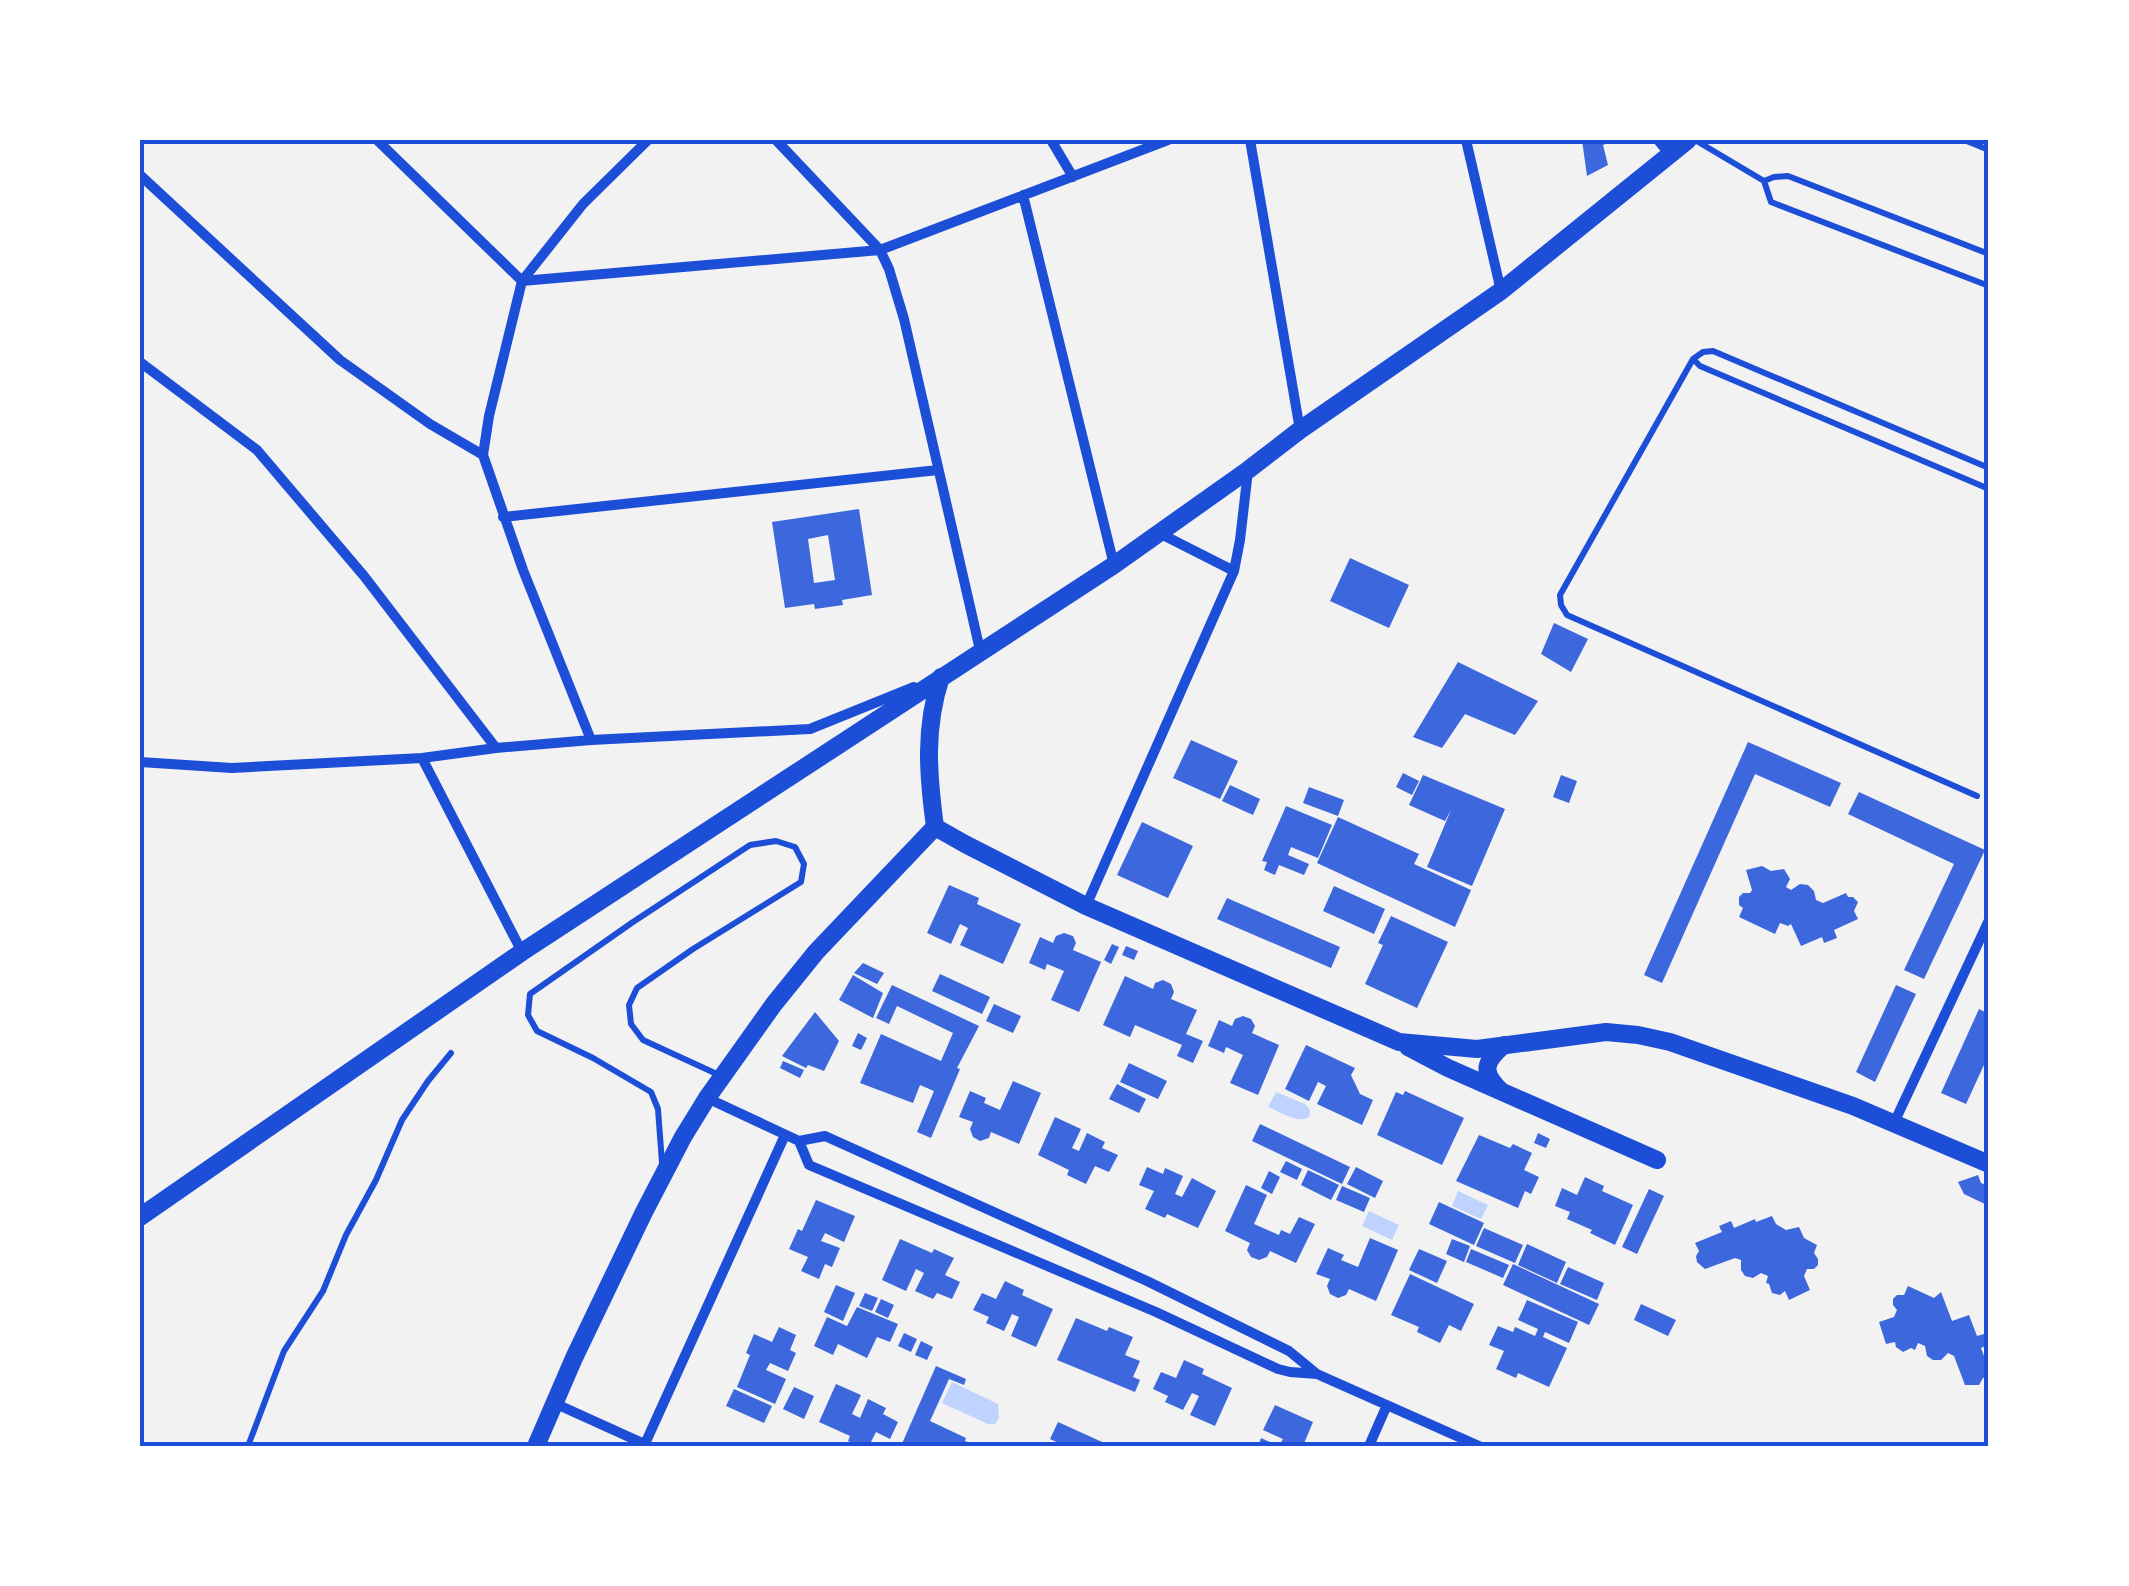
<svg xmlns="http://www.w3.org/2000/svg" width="2129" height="1586" viewBox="0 0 2129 1586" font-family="Karla,sans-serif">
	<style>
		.water { fill: #bfd3fe }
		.building { fill: #3d67dc; fill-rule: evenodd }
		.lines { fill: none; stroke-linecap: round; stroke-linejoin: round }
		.service { stroke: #1d4ed8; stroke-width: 6 }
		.minor { stroke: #1d4ed8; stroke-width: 10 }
		.tertiary { stroke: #1d4ed8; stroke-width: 18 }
		.neatline { fill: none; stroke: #1d4ed8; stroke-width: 4 }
	</style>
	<rect width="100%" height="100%" fill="#f2f2f2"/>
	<path class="water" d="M1276 1092 1305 1104 1310 1110 1309 1117C1297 1124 1281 1112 1268 1107Z
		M1458 1191 1488 1205 1481 1219 1452 1206Z
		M1369 1211 1399 1225 1392 1240 1362 1226Z
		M952 1382 998 1404 999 1418 995 1424H988L942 1403Z"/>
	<path class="building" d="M1582 140H1615L1603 145 1608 165 1587 176Z
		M859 509 872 595 842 600 843 605 815 609 814 604 785 608 772 522ZM828 535 835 580 814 583 808 539Z
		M1350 558 1409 585 1389 628 1330 601Z
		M1554 623 1588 639 1571 672 1541 654Z
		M1458 662 1538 701 1515 735 1465 714 1442 748 1413 737Z
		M1191 740 1238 761 1220 799 1173 778Z
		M1748 742 1841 783 1830 807 1755 774 1662 983 1644 975Z
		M1403 773 1419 781 1412 795 1396 787Z
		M1423 775 1505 809 1472 886 1427 867 1451 810 1445 821 1409 805Z
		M1561 775 1577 781 1569 803 1553 797Z
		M1230 785 1260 799 1253 815 1222 801Z
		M1309 787 1344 800 1338 816 1303 803Z
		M1859 792 1985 850 1924 979 1904 970 1954 864 1848 814Z
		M1286 806 1332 825 1318 858 1291 847 1288 855 1309 864 1304 875 1279 865 1275 875 1264 870 1267 862 1262 861Z
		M1338 817 1419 854 1414 864 1471 890 1455 927 1317 863Z
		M1142 822 1193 846 1168 898 1117 875Z
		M1762 866 1771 871 1784 869 1790 879 1786 887 1791 890 1800 884 1808 885 1814 891 1816 900 1823 903 1846 893 1848 897H1853L1858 902 1854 911 1858 919 1834 930 1837 938 1824 943 1822 937 1801 946 1791 924 1788 926 1780 923 1775 934 1739 917 1743 908 1739 905V897L1743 893H1750L1752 890 1746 870Z
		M949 885 979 898 977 904 1021 924 1003 964 960 945 968 928 960 924 951 944 927 933Z
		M1334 886 1385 909 1374 934 1323 911Z
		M1227 898 1340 947 1331 968 1217 919Z
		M1391 916 1448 942 1417 1008 1365 984 1383 945 1378 943Z
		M1064 933 1073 936 1076 943 1073 950 1101 962 1079 1012 1051 1000 1064 971 1047 964 1045 970 1029 963 1040 937 1053 943 1056 936Z
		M1112 944 1119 947 1111 964 1104 960Z
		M1126 946 1138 951 1134 960 1122 955Z
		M863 963 884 973 877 984 854 973Z
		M940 974 990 997 982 1014 932 991Z
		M853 975 883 993 873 1018 839 1000Z
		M1125 976 1153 989 1155 983 1163 980 1171 984 1174 992 1171 999 1197 1010 1186 1034 1203 1041 1193 1063 1177 1056 1182 1045 1135 1025 1130 1037 1103 1025Z
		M892 985 979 1026 957 1068 960 1069 931 1138 917 1132 934 1091 920 1085 913 1103 860 1083 881 1034 941 1061 953 1033 897 1006 889 1024 876 1018Z
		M1896 985 1916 994 1875 1082 1856 1072Z
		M994 1004 1021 1016 1013 1033 986 1021Z
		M1979 1009 1989 1014V1054L1966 1104 1941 1093Z
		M815 1012 839 1041 824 1071 808 1065 806 1068 782 1056Z
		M1243 1016 1251 1019 1255 1026 1252 1033 1279 1045 1258 1095 1230 1083 1243 1055 1226 1047 1224 1053 1208 1046 1219 1020 1232 1026 1235 1019Z
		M858 1033 867 1038 861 1050 852 1046Z
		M1306 1045 1355 1068 1351 1075 1360 1094 1373 1100 1362 1125 1317 1104 1326 1086 1318 1082 1309 1101 1285 1089Z
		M783 1061 804 1070 800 1078 780 1068Z
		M1129 1063 1167 1081 1158 1099 1120 1082Z
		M1013 1081 1041 1093 1019 1144 991 1132 989 1138 980 1141 973 1137 970 1129 973 1122 959 1117 970 1091 986 1098 984 1103 1000 1110Z
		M1117 1084 1146 1099 1139 1113 1109 1099Z
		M1405 1091 1464 1118 1442 1165 1377 1135 1396 1092 1403 1095Z
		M1055 1117 1081 1129 1072 1148 1079 1151 1087 1133 1105 1142 1102 1148 1118 1155 1109 1172 1095 1166 1086 1184 1067 1175 1069 1170 1038 1155Z
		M1260 1124 1350 1167 1342 1184 1252 1141Z
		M1538 1133 1550 1139 1546 1148 1534 1143Z
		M1479 1135 1510 1148 1513 1144 1532 1153 1524 1170 1539 1177 1531 1194 1525 1191 1518 1208 1456 1181Z
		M1286 1161 1302 1169 1297 1180 1280 1172Z
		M1147 1167 1163 1174 1165 1168 1183 1176 1175 1194 1182 1197 1192 1178 1216 1191 1198 1228 1167 1214 1165 1218 1145 1209 1154 1191 1139 1185Z
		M1356 1167 1383 1181 1375 1198 1347 1184Z
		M1308 1170 1339 1185 1331 1200 1301 1185Z
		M1269 1171 1280 1177 1272 1194 1261 1188Z
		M1978 1175 1981 1183 1989 1186V1206L1964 1194 1958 1182Z
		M1585 1177 1604 1186 1602 1191 1633 1205 1615 1245 1590 1233 1592 1230 1567 1219 1570 1212 1555 1206 1562 1188 1577 1195Z
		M1246 1185 1267 1195 1254 1224 1279 1235 1281 1230 1290 1234 1299 1217 1315 1224 1296 1263 1270 1251 1267 1257 1259 1260 1251 1257 1247 1250 1250 1243 1225 1231Z
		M1342 1186 1370 1198 1364 1212 1336 1200Z
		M1649 1189 1664 1196 1637 1254 1622 1247Z
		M816 1200 855 1216 844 1242 825 1233 821 1241 840 1248 832 1267 825 1264 819 1279 801 1271 808 1257 789 1249 798 1229 802 1231Z
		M1439 1202 1484 1223 1474 1245 1429 1224Z
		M1772 1216 1776 1224 1786 1230 1799 1227 1804 1238 1817 1245 1814 1253 1818 1259V1265L1814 1269H1807L1804 1276 1810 1290 1789 1300 1785 1291 1780 1295 1772 1293 1769 1284 1766 1283 1768 1276 1761 1273 1753 1278 1745 1276 1741 1270V1260L1735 1258 1705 1269 1697 1262 1696 1256 1699 1251 1695 1243 1722 1232 1719 1226 1731 1221 1734 1228 1755 1219 1756 1222Z
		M1484 1228 1523 1245 1515 1263 1476 1246Z
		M1370 1238 1398 1250 1376 1301 1349 1289 1346 1295 1338 1298 1330 1294 1327 1286 1330 1279 1316 1274 1328 1248 1344 1255 1341 1260 1358 1267Z
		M900 1239 932 1253 934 1249 954 1258 945 1275 960 1282 952 1299 937 1293 933 1299 915 1291 924 1273 916 1269 906 1291 882 1280Z
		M1452 1239 1470 1246 1464 1262 1446 1254Z
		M1527 1244 1566 1262 1557 1283 1518 1265Z
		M1419 1249 1447 1261 1437 1283 1409 1270Z
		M1471 1249 1509 1265 1503 1278 1466 1262Z
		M1513 1264 1599 1304 1589 1325 1503 1285Z
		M1568 1267 1604 1283 1597 1300 1560 1284Z
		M1410 1274 1474 1304 1461 1331 1449 1325 1440 1343 1417 1332 1419 1327 1391 1315Z
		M1005 1281 1024 1290 1022 1295 1053 1309 1036 1347 1011 1336 1019 1317 1012 1314 1004 1331 986 1323 989 1317 973 1310 982 1293 996 1299Z
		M836 1285 855 1293 843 1321 824 1312Z
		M1908 1286 1934 1298 1941 1292 1952 1321 1969 1315 1977 1336 1984 1334 1988 1345 1981 1348 1989 1369V1376L1983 1378 1979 1385H1965L1954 1356 1948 1353 1941 1360H1933L1927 1356 1925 1346 1918 1343 1915 1350 1911 1348 1903 1352 1896 1347 1895 1342 1886 1344 1879 1322 1894 1317 1897 1310 1893 1305V1299L1897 1295H1904Z
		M865 1293 878 1298 872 1311 859 1306Z
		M881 1299 894 1305 888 1318 875 1312Z
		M1527 1300 1578 1322 1569 1343 1545 1332 1543 1337 1567 1348 1549 1387 1518 1373 1516 1378 1496 1369 1504 1351 1489 1345 1498 1326 1513 1332 1515 1327 1535 1336 1538 1329 1518 1320Z
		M1641 1304 1676 1320 1668 1336 1634 1320Z
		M857 1307 898 1324 890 1342 877 1337 867 1358 838 1344 833 1355 814 1346 827 1317 847 1326Z
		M1076 1318 1107 1331 1109 1327 1133 1337 1125 1355 1140 1361 1133 1377 1140 1380 1135 1392 1057 1360Z
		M779 1327 796 1335 790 1350 796 1353 788 1371 770 1363 766 1370 786 1379 775 1404 737 1387 750 1355 746 1353 754 1334 772 1342Z
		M904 1333 917 1339 911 1352 898 1346Z
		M921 1341 933 1347 927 1360 915 1355Z
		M1184 1360 1204 1369 1202 1374 1232 1388 1215 1426 1190 1415 1199 1396 1192 1393 1183 1410 1165 1402 1168 1396 1153 1389 1161 1372 1176 1378Z
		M936 1366 966 1379 964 1385 949 1379 930 1421 966 1438 965 1441 976 1446H901Z
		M836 1384 861 1395 852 1414 860 1418 868 1399 886 1408 883 1414 898 1422 890 1439 876 1432 869 1446H859L848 1441 850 1436 819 1422Z
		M794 1387 814 1396 804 1419 783 1409Z
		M734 1389 772 1406 764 1423 726 1406Z
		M1275 1405 1313 1422 1303 1446H1258L1261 1438 1279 1446 1283 1439 1263 1430Z
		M1058 1422 1111 1446H1065L1050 1439Z"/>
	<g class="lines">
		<path class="service" d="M1695 140 1764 181 1771 202 1989 286
			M1964 140 1989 150
			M1764 181 1774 177 1788 176 1989 254
			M1693 359 1700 366 1989 489
			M1977 796 1567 615 1561 605 1560 595 1693 359 1703 352 1713 351 1989 468
			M662 1163 658 1109 651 1092 593 1058 537 1031 528 1015 530 994 633 922 750 845 776 841 795 847 804 864 801 882 693 949 637 988 629 1005 631 1024 643 1040 719 1075
			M248 1446 284 1351 323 1291 346 1235 376 1180 402 1120 428 1081 451 1053
			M482 1446V1445"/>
		<path class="minor" d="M377 140 522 281 880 250 1168 140
			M776 140 880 250 889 269 904 319 980 650
			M1051 140 1073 177
			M1250 140 1300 430
			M1466 140 1501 291
			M1658 140 1671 156
			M140 175 340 360 430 424 483 455
			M1023 195 1114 565
			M140 362 257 450 364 576 496 748
			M503 517 938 470
			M1159 533 1234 571
			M591 740 523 570 483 455 489 416 522 281 583 204 648 140
			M422 758 522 952
			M140 762 232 768 422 758 496 748 591 740 810 729 914 687
			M1086 906 1234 571 1240 540 1248 471
			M707 1098 799 1141 825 1136 1147 1281 1289 1351 1317 1374 1479 1446
			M1894 1123 1989 920
			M799 1141 809 1165 1156 1312 1278 1369 1290 1372 1317 1374
			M554 1403 649 1446
			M644 1446 785 1135
			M1369 1446 1387 1405"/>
		<path class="tertiary" d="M935 827 965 844 1086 906 1399 1042 1477 1049 1606 1032 1638 1035 1670 1042 1853 1106 1989 1164
			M935 827C928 775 924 728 941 677
			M1408 1047 1448 1068 1657 1160
			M1501 1091C1481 1072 1484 1062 1504 1045
			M140 1217 522 952 1114 565 1248 470 1300 430 1501 291 1688 140
			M536 1446 574 1358 644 1212 683 1137 707 1098 774 1004 816 952 935 827"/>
	</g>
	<rect width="2129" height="1586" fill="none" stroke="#ffffff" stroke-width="285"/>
	<rect x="142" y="142" width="1844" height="1302" class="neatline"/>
</svg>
